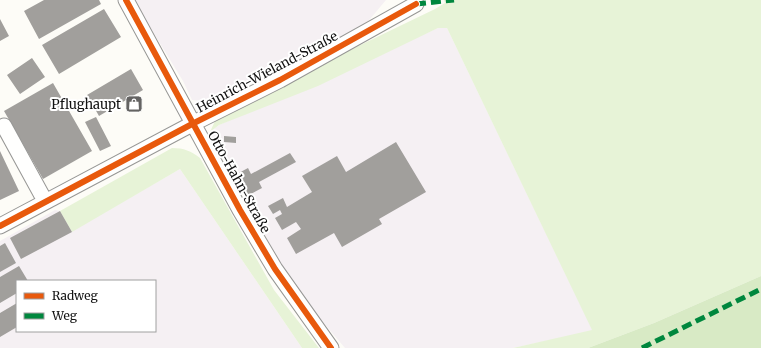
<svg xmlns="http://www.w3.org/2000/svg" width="761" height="348" viewBox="0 0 761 348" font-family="Merriweather,serif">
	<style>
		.industrial { fill: #f5f0f3; fill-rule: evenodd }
		.green { fill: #e7f3d7 }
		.forest { fill: #d8eac5 }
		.building { fill: #a19f9c }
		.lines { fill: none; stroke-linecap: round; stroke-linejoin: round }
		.minor-casing { stroke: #979795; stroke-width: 17 }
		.minor { stroke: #fffffe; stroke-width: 15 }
		.quiet { stroke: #00873e; stroke-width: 5; stroke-dasharray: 10 5; stroke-linecap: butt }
		.cycleway-casing { stroke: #fff; stroke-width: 8 }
		.cycleway { stroke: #e8590c; stroke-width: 6 }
		.labels { text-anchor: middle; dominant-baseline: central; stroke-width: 4; stroke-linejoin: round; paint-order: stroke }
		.street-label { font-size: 13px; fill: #111; stroke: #fff }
		.poi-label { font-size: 13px; fill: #111; stroke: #fff; text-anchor: end }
	</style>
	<rect width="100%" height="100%" fill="#fdfcf7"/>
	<path class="industrial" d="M136 0H386L365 25 336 42 214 100 202 101 192 100 183 81 134 1Z
		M438 28H447L593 331 513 348H345L304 300 285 272 214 141 210 132 219 125Z
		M180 169 302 348H0V241L55 210 60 211 72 231ZM17 281H155V331H17Z"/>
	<path class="green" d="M444 0H761V276L654 323 588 348H513L592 330 447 28H438L318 86 219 125 210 132 215 121 346 52 435 9 445 3Z
		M172 148C184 148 191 151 200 158L274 290 319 348H302L180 169 72 232 60 211Z"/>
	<path class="forest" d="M761 276V348H588L654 323Z"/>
	<path class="building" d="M44 0H99L101 4 39 39 24 11Z
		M104 9 121 37 59 74 42 45Z
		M0 19 9 36 0 41Z
		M32 58 45 77 20 94 7 75Z
		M131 69 143 90 99 116 87 95Z
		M53 83 92 151 43 179 4 111Z
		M96 117 111 146 100 151 85 122Z
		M224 136 236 137V143L224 142Z
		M396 142 426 192 379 219 382 224 342 247 334 233 296 254 287 238 301 229 296 222 282 230 275 218 282 214 280 210 273 214 268 206 283 198 287 207 312 192 302 176 337 156 346 172Z
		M0 151 19 191 0 200Z
		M290 153 296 162 259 182 262 188 247 196 235 175 248 168 251 174Z
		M60 211 72 232 21 259 10 238Z
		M5 243 16 263 0 272V246Z
		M19 266 28 281H17V293L0 303V277Z
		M17 303V327L0 337V313Z"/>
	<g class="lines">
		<g class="minor-casing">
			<path id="minor" d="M126 0 240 210 275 269 331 348
				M4 126 45 201
				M0 226 194 123 280 80 416 4"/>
		</g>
		<use href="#minor" class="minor"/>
		<path class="quiet" d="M416 4 454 0
			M642 348 761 289"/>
		<g class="cycleway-casing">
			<path id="cycleway" d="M126 0 240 210 275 269 331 348
				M0 226 194 123 280 80 416 4"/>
		</g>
		<use href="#cycleway" class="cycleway"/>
	</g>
	<defs>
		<g id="shop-square" transform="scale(0.9)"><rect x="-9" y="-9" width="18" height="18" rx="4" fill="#646362" stroke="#fff"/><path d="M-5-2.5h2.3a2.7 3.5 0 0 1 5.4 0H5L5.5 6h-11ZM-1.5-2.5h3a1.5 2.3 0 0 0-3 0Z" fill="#fff"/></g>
	</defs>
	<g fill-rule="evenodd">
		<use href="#shop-square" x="134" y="104"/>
	</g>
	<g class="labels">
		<g class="street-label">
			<text transform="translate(267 72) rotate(-28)">Heinrich-Wieland-Straße</text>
			<text transform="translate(239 182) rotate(61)">Otto-Hahn-Straße</text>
		</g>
		<g class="poi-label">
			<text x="121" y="104">Pflughaupt</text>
		</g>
	</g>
	<rect x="16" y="280" width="140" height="52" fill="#ffffff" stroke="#a0a0a0"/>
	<rect x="24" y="293" width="20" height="6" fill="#e8590c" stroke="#a0a0a0"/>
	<text x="52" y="300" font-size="12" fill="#111111">Radweg</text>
	<rect x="24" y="313" width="20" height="6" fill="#00873e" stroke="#a0a0a0"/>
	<text x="52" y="320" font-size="12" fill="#111111">Weg</text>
</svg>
